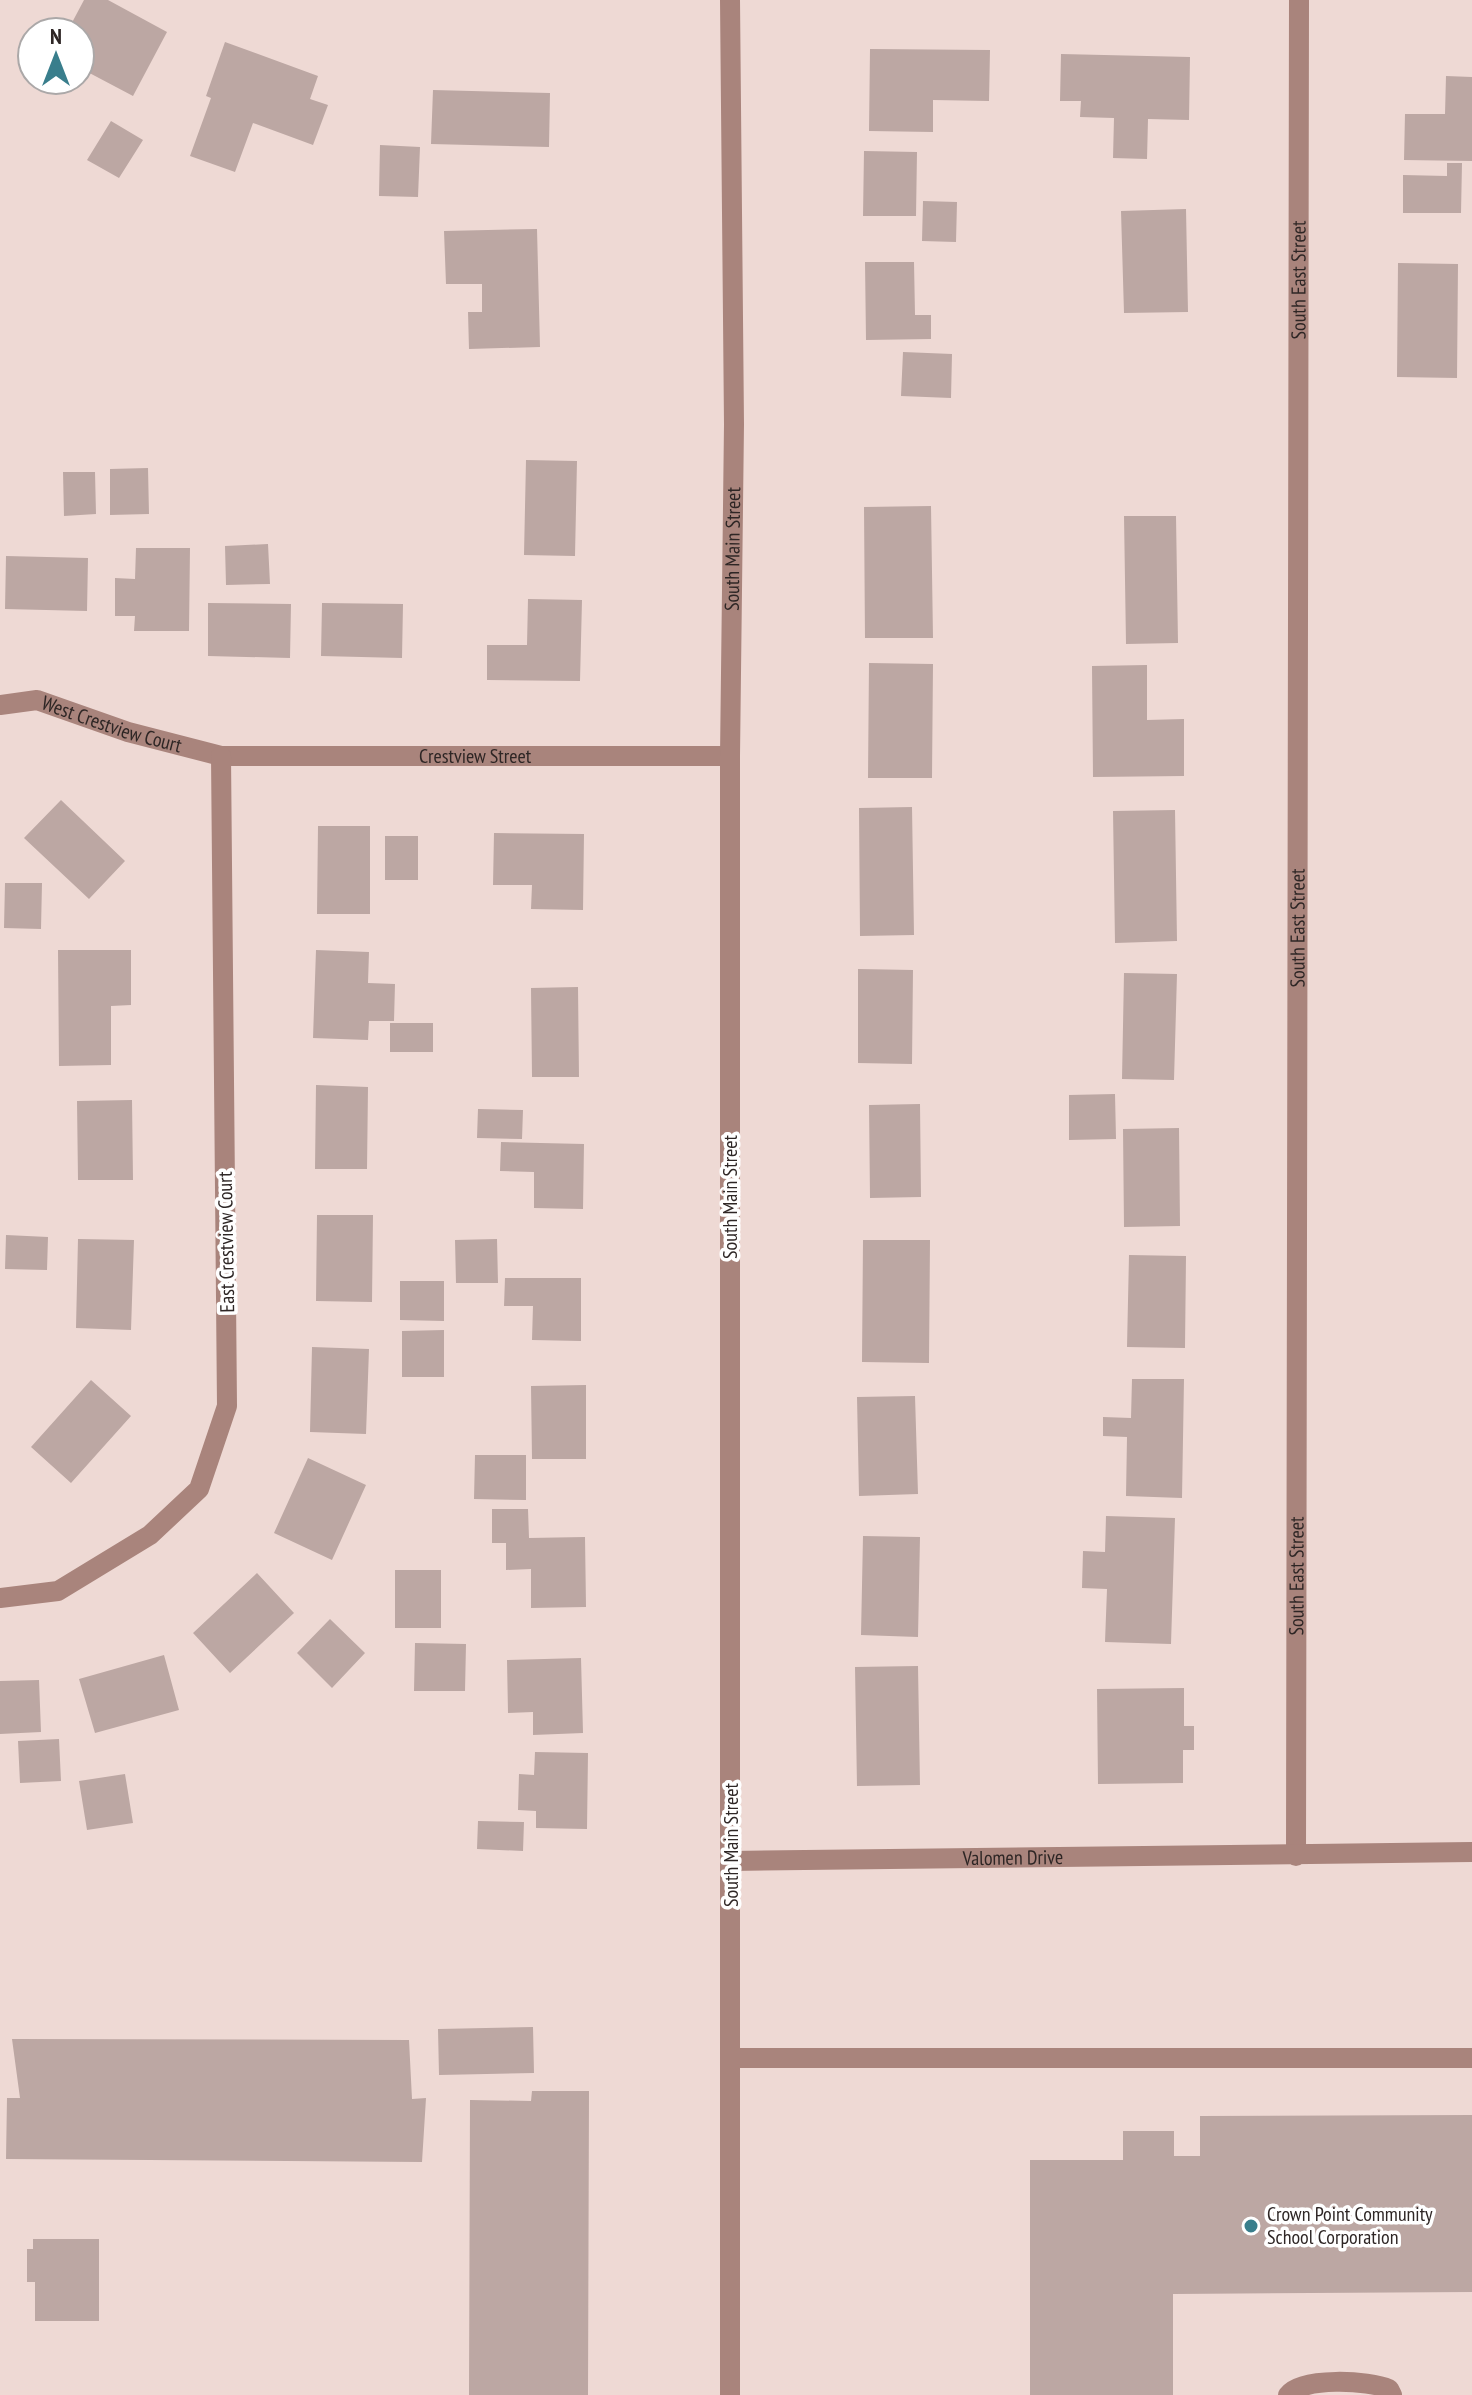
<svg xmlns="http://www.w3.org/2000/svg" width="1472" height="2395" viewBox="0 0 1472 2395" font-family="'PT Sans Narrow',sans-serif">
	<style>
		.building { fill: #bca7a3 }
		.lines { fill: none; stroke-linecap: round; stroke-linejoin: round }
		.minor { stroke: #a9847c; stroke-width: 20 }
		.poi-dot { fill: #397e8c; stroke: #fff; stroke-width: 3 }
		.labels { text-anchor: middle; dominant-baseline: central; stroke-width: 7; stroke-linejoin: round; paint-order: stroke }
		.street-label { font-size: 20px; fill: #2e2625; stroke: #fff }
		.poi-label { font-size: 20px; fill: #2e2625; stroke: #fff; text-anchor: start }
	</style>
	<rect width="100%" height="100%" fill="#eed9d4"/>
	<path class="building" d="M84 0H108L167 32 133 96 80 68V32H67Z
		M225 42 318 76 310 99 328 105 313 145 253 123 235 172 190 156 211 98 206 96Z
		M870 49 990 50 989 101 933 100V132L869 131Z
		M1061 54 1190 57 1189 120 1148 119 1147 159 1113 158 1114 118 1080 117 1081 101H1060Z
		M1446 76 1472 77V161L1404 160 1405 114H1445Z
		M433 90 550 93 549 147 431 144Z
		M111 121 143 140 119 178 87 160Z
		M380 145 420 147 418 197 379 196Z
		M864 151 917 152 916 216H863Z
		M1447 163H1462L1461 213H1403V175L1447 176Z
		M923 201 957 202 956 242 922 241Z
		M1186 209 1188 312 1124 313 1121 211Z
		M537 229 540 347 469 349 468 312H482V284H446L444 231Z
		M865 262H914L915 315H931V339L866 340Z
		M1398 263 1458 264 1457 378 1397 377Z
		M903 352 952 354 951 398 901 396Z
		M526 460 577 461 575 556 524 555Z
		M148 468 149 514 110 515V469Z
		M63 472H95L96 514 64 516Z
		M931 506 933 638H865L864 507Z
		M1124 516H1176L1178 643 1126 644Z
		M268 544 270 584 226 585 225 546Z
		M136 548H190L189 631H134L135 616H115V578L135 579Z
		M6 556 88 558 87 611 5 609Z
		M528 599 582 600 580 681 487 680V645H527Z
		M208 603 291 604 290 658 208 656Z
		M322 603 403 604 402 658 321 656Z
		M869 663 933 664 932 778H868Z
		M1147 665V720L1184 719V776L1093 777 1092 666Z
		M61 800 125 861 89 899 24 838Z
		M912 807 914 935 860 936 859 808Z
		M1175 810 1177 941 1115 943 1113 811Z
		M318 826H370V914H317Z
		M494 833 584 834 583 910 531 909 532 885H493Z
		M385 836H418V880H385Z
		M5 883H42L41 929 4 928Z
		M58 950H131V1005L111 1006V1065L59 1066Z
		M316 950 369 952 368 983 395 984 394 1021H369L368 1040 313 1038Z
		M858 969 913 970 912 1064 858 1063Z
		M1124 973 1177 974 1174 1080 1122 1079Z
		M578 987 579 1077H532L531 988Z
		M390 1023H433V1052H390Z
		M316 1085 368 1087 367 1169H315Z
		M1115 1094 1116 1139 1069 1140V1095Z
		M132 1100 133 1180H78L77 1101Z
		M920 1104 921 1197 870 1198 869 1105Z
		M478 1109 523 1110 522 1139 477 1138Z
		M1179 1128 1180 1226 1124 1227 1123 1129Z
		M501 1142 584 1144 583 1209 534 1208V1172L500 1171Z
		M317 1215H373L372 1302 316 1301Z
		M6 1235 48 1237 47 1270 5 1269Z
		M78 1239 134 1240 131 1330 76 1328Z
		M497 1239 498 1283H456L455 1240Z
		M863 1240H930L929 1363 862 1362Z
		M1129 1255 1186 1256 1185 1348 1127 1347Z
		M505 1278H581V1341L532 1340 533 1306H504Z
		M400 1281H444V1321L400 1320Z
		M444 1330V1377H402V1331Z
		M312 1347 369 1349 366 1434 310 1432Z
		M1132 1379H1184L1182 1498 1126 1496 1127 1437 1103 1436V1417L1131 1418Z
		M91 1380 131 1416 71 1483 31 1447Z
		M586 1385V1459H532L531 1386Z
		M915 1396 918 1494 859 1496 857 1397Z
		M475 1455H526V1500L474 1499Z
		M308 1458 366 1485 332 1560 274 1533Z
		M492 1509H528L529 1538 585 1537 586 1607 531 1608V1569L506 1570V1543H492Z
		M1106 1516 1175 1518 1171 1644 1105 1642 1107 1589 1082 1588 1083 1551 1105 1552Z
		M863 1536 920 1537 918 1637 861 1635Z
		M395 1570H441V1628H395Z
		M257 1573 294 1613 230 1673 193 1633Z
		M330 1619 365 1653 332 1688 297 1653Z
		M415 1643 466 1644 465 1691H414Z
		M164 1655 179 1710 95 1733 79 1679Z
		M581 1658 583 1733 533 1735V1712L508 1713 507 1660Z
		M918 1666 920 1785 857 1786 855 1667Z
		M39 1680 41 1732 0 1734V1681Z
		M1184 1688V1726H1194V1750H1183V1783L1098 1784 1097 1689Z
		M59 1739 61 1781 20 1783 18 1741Z
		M535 1752 588 1753 587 1829 536 1828V1811L518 1810 519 1774 534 1775Z
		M125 1774 133 1823 87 1830 79 1781Z
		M478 1821 524 1822 523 1851 477 1849Z
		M533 2027 534 2073 439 2075 438 2029Z
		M12 2039 409 2040 412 2099 426 2098 422 2162 6 2159 7 2098H20Z
		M532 2091H589L588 2395H469L470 2100 531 2101Z
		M1472 2115V2292L1173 2294V2395H1030V2160H1123V2131H1174V2156H1200V2116Z
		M33 2239H99V2321H35V2282H27V2249H33Z"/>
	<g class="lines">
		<g class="minor">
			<path id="s1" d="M0 705 37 700 128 732 221 756H730"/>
			<path d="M0 1598 58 1591 150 1535 199 1489 227 1406 221 756"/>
			<path id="s2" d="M1296 1856 1299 0"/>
			<path id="s3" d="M731 1861 1472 1852"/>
			<path d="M730 2058H1472"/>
			<path id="s4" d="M730 2395V756L734 424 730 0"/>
			<path d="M1288 2395C1301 2377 1369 2380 1389 2389L1392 2395"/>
		</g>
	</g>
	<circle class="poi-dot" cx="1251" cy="2226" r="8"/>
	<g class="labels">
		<g class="street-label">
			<text stroke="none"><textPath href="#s2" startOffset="1576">South East Street</textPath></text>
			<text stroke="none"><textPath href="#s4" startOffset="1846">South Main Street</textPath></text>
			<text stroke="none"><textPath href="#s1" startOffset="116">West Crestview Court</textPath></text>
			<text stroke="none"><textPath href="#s1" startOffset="484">Crestview Street</textPath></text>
			<text stroke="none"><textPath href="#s2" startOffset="928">South East Street</textPath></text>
			<text transform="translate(730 1197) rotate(-90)">South Main Street</text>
			<text transform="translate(226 1242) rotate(-91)">East Crestview Court</text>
			<text stroke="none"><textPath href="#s2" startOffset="280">South East Street</textPath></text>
			<text transform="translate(731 1845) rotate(-90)">South Main Street</text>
			<text stroke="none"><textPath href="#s3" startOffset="282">Valomen Drive</textPath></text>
		</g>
		<g class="poi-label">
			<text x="1267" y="2214">Crown Point Community<tspan x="1267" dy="23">School Corporation</tspan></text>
		</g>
	</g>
	<g transform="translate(56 56)"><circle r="38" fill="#ffffff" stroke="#aba8a8" stroke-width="2"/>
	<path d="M0-6L14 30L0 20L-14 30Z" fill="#397e8c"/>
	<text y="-12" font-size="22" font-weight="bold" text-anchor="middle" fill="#2e2625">N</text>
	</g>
</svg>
